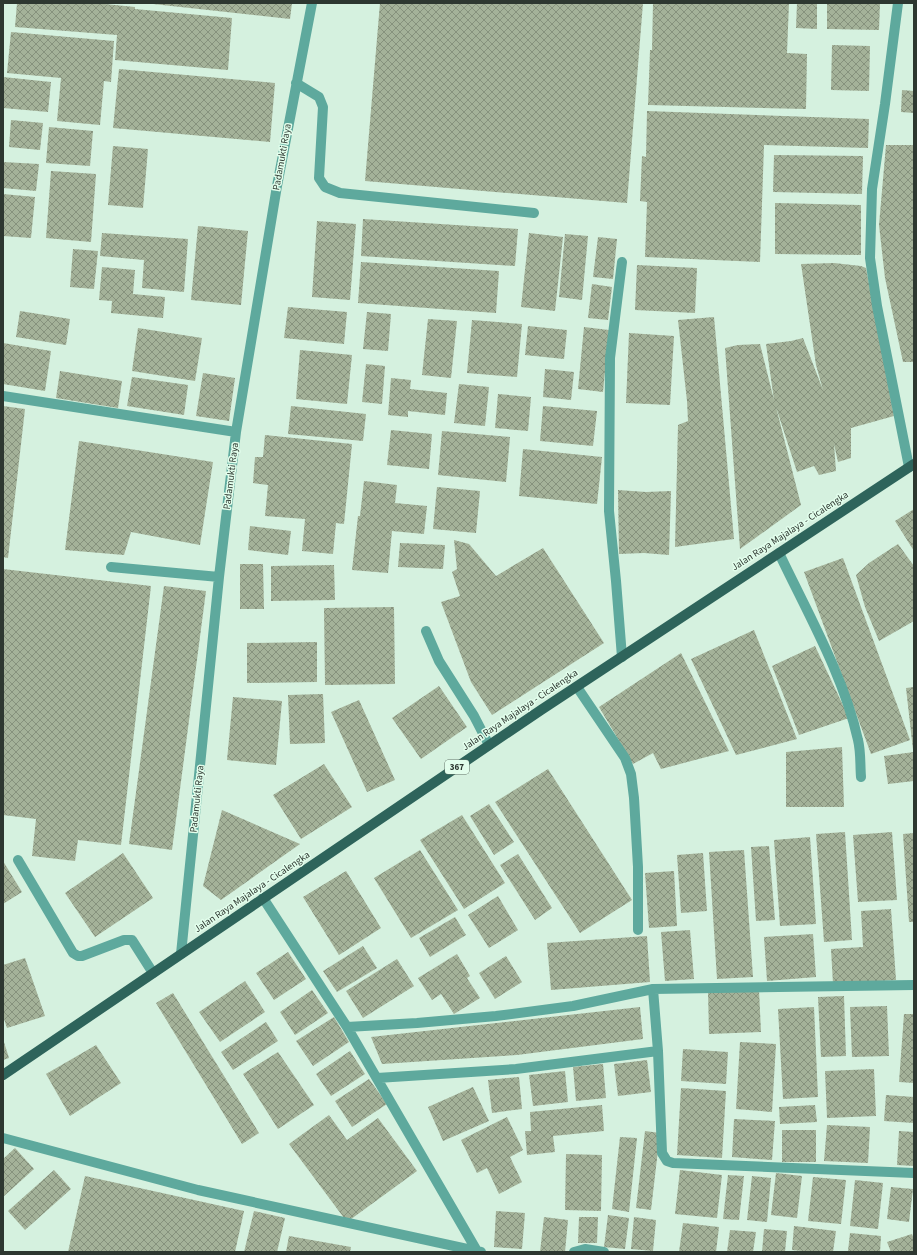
<svg xmlns="http://www.w3.org/2000/svg" width="917" height="1255" viewBox="0 0 917 1255" font-family="'Source Sans 3',sans-serif">
	<style>
		.building { fill: url(#building-cross-hatch) }
		.lines { fill: none; stroke-linecap: round; stroke-linejoin: round }
		.minor { stroke: #5ea99d; stroke-width: 10 }
		.major { stroke: #2e645b; stroke-width: 10 }
		.labels { text-anchor: middle; dominant-baseline: central; stroke-width: 3; stroke-linejoin: round; paint-order: stroke }
		.shield { fill: #e2feec; stroke: #637368; stroke-width: 1 }
		.shield-label { font-size: 9px; font-weight: bold; fill: #2d3730 }
		.street-label { font-size: 10px; fill: #2d3730; stroke: #e2feec }
	</style>
	<defs>
		<pattern id="building-cross-hatch" width="8" height="8" patternUnits="userSpaceOnUse"><rect width="8" height="8" fill="#a4b299"/><path d="M0 0l8 8M0 8l8-8" fill="none" stroke="#86927d"/></pattern>
	</defs>
	<rect width="100%" height="100%" fill="#d5f1df"/>
	<path class="building" d="M17 3H95L135 7V9L232 18 228 70 115 60 117 35 15 27Z
		M153 3H292L290 19 153 4Z
		M380 3H643L627 203 365 181Z
		M653 3H789L787 53 807 54 806 109 648 105 650 50H652Z
		M797 3H817V29L796 28Z
		M827 3H880L879 30 827 29Z
		M11 32 114 41 111 82 104 81 100 125 57 121 61 78 7 73Z
		M832 45 870 46 869 91 831 90Z
		M119 69 275 83 270 142 113 128Z
		M3 77 51 82 48 112 3 108Z
		M902 90 914 91V113L901 112Z
		M647 111 869 119 868 148 764 145 760 262 645 257 647 202 640 201 642 156 646 157Z
		M11 120 43 123 40 150 9 147Z
		M49 127 93 131 90 166 46 163Z
		M886 145H914V362H903L885 278 879 225Z
		M113 146 148 149 143 208 108 205Z
		M774 155 863 156 862 194 773 192Z
		M3 162 39 164 36 191 3 188Z
		M51 171 96 174 91 242 46 238Z
		M3 194 35 197 31 238 3 236Z
		M775 203 861 205V255L775 254Z
		M363 219 518 229 515 266 361 256Z
		M317 221 356 224 350 300 312 297Z
		M198 226 248 231 241 305 191 300Z
		M102 233 188 239 184 292 142 288 144 260 100 256Z
		M529 233 563 237 555 311 521 307Z
		M565 234 588 236 582 300 559 297Z
		M598 237 617 239 613 279 593 277Z
		M73 249 98 251 94 289 70 287Z
		M361 262 499 271 496 313 358 303Z
		M834 263 861 266 866 268 894 416 851 428V458L838 462 834 444 836 471 819 475 814 466 797 472 776 407 801 505 740 549 725 348 738 345 760 344 774 400 766 344 791 341 803 338 823 390 816 365 801 264Z
		M637 265 697 268 695 313 635 310Z
		M102 267 135 270 133 294 165 297 163 318 111 313 112 301 99 300Z
		M592 284 612 287 608 320 588 318Z
		M288 307 347 312 344 344 284 338Z
		M20 311 70 319 66 345 16 337Z
		M367 312 391 314 388 351 363 349Z
		M714 317 734 539 675 547 678 425 688 421 687 401 678 320Z
		M428 319 457 321 451 378 422 375Z
		M472 320 522 324 517 377 467 373Z
		M528 326 567 330 564 359 525 355Z
		M584 327 609 330 603 392 578 389Z
		M138 328 202 338 195 381 132 371Z
		M629 333 674 336 670 405 626 403Z
		M3 343 51 351 45 391 3 384Z
		M300 350 352 355 347 404 296 399Z
		M366 364 385 366 382 404 362 402Z
		M545 369 574 372 571 400 543 397Z
		M60 371 122 381 118 408 56 398Z
		M203 373 235 378 229 421 196 416Z
		M132 377 188 385 184 415 127 406Z
		M391 378 411 380 410 389 447 393 445 415 408 411V417L388 415Z
		M459 384 489 387 485 426 454 423Z
		M498 394 531 397 528 431 495 428Z
		M3 406 25 409 8 558 3 557Z
		M291 406 366 414 363 441 288 434Z
		M543 406 597 411 593 446 540 441Z
		M391 430 432 434 429 469 387 465Z
		M442 431 510 437 506 482 438 475Z
		M265 435 352 444 344 524 336 523 333 554 302 551 305 519 265 516 268 485 253 483 255 457H263Z
		M79 441 213 462 200 545 131 532 124 555 65 550Z
		M523 449 602 457 597 504 519 496Z
		M364 481 397 485 395 503 427 506 424 534 392 531 388 573 352 570 358 516H360Z
		M437 487 480 491 476 533 433 529Z
		M618 490 646 492 671 491 669 555 644 553 619 554Z
		M914 509V551L895 521Z
		M250 526 291 531 288 555 248 550Z
		M454 540 469 544 496 576 543 548 604 643 492 715 471 682 441 602 460 596 452 572 457 569Z
		M400 543 445 545 443 569 398 567Z
		M898 544 914 566V621L879 641 865 607 856 575 869 563Z
		M843 558 910 740 871 754 804 572Z
		M240 564H263L264 609H240Z
		M334 565 335 600 271 601V566Z
		M3 569 151 586 121 845 78 840 75 861 32 856 36 819 3 815Z
		M164 586 206 591 172 850 129 844Z
		M394 607 395 684 325 685 324 608Z
		M754 630 797 739 736 755 691 659Z
		M317 642V682L247 683V643Z
		M815 646 849 718 799 735 772 666Z
		M681 653 729 751 661 769 653 753 633 764 599 707Z
		M439 686 467 727 421 759 392 718Z
		M914 687V750H913L906 688Z
		M323 694 325 743 290 744 288 695Z
		M233 697 282 701 276 765 227 760Z
		M359 700 395 780 367 792 331 712Z
		M842 747 844 807H786V752Z
		M914 752V781L888 784 884 756Z
		M324 764 352 807 301 839 273 795Z
		M548 769 632 900 580 933 495 802Z
		M489 804 514 842 494 855 470 816Z
		M222 810 300 844 221 900 203 886Z
		M462 815 505 883 464 909 420 840Z
		M845 832 852 940 824 942 816 834Z
		M892 832 897 900 858 902 853 835Z
		M914 833V922H909L903 834Z
		M810 837 816 924 780 926 774 840Z
		M769 846 775 920 756 921 751 847Z
		M420 850 458 910 411 938 374 878Z
		M744 850 753 977 717 979 709 852Z
		M123 853 153 898 95 937 65 893Z
		M703 853 707 911 681 913 677 855Z
		M518 854 552 908 535 920 500 865Z
		M3 861 22 892 3 904Z
		M346 871 381 928 339 955 303 897Z
		M674 871 677 926 649 928 645 873Z
		M498 896 518 930 489 948 468 915Z
		M891 909 896 980 833 984 831 949 863 947 861 911Z
		M455 917 466 935 430 957 419 938Z
		M690 930 694 979 665 981 661 932Z
		M813 934 816 977 767 981 764 937Z
		M647 936 650 982 551 990 547 943Z
		M363 946 377 968 337 992 323 971Z
		M288 952 306 979 274 1000 256 973Z
		M457 954 470 976 467 978 480 998 454 1014 441 994 432 1000 418 978Z
		M506 956 522 982 495 999 479 973Z
		M25 958 45 1016 7 1028 3 1016V965Z
		M397 959 414 986 363 1018 346 991Z
		M245 981 265 1012 220 1042 199 1012Z
		M312 990 328 1013 295 1035 280 1012Z
		M759 990 761 1032 709 1034 708 991Z
		M173 993 259 1133 242 1144 156 1003Z
		M844 996 846 1056 821 1057 818 997Z
		M887 1006 889 1056 852 1057 850 1007Z
		M640 1007 643 1039 517 1055 382 1064 371 1037Z
		M814 1007 818 1097 783 1099 778 1009Z
		M904 1014H914V1083L899 1082Z
		M334 1017 349 1042 313 1066 296 1041Z
		M266 1022 278 1041 233 1070 221 1052Z
		M3 1039 9 1058 3 1060Z
		M740 1042 776 1044 772 1112 736 1109Z
		M96 1045 121 1083 70 1116 46 1074Z
		M683 1049 728 1052 726 1084 681 1081Z
		M350 1051 365 1074 331 1096 316 1074Z
		M278 1052 314 1105 278 1129 243 1074Z
		M647 1060 651 1092 618 1096 614 1064Z
		M603 1064 606 1098 576 1101 573 1067Z
		M874 1069 876 1116 827 1118 825 1071Z
		M565 1071 568 1102 533 1106 529 1075Z
		M519 1077 522 1109 492 1113 488 1080Z
		M369 1079 387 1104 352 1127 335 1101Z
		M473 1087 489 1121 443 1141 428 1107Z
		M681 1088 726 1091 722 1158 677 1155Z
		M886 1095 914 1097V1123L884 1121Z
		M602 1105 604 1131 553 1136 555 1152 527 1155 525 1131H531L530 1112Z
		M815 1105 817 1122 780 1124 779 1107Z
		M329 1115 347 1140 378 1118 417 1171 347 1222 289 1144Z
		M507 1117 523 1150 510 1157 522 1182 499 1194 487 1168 477 1173 461 1140Z
		M734 1119 775 1121 772 1160 732 1157Z
		M827 1125 870 1127 868 1163 824 1161Z
		M782 1130H816V1162H782Z
		M645 1131 660 1133 651 1210 636 1208Z
		M899 1131 914 1132V1166L897 1165Z
		M620 1137 637 1138 629 1212 612 1209Z
		M15 1148 34 1169 3 1197V1159Z
		M566 1154 602 1155 601 1211 565 1210Z
		M54 1170 71 1189 25 1230 8 1211Z
		M680 1170 722 1175 717 1218 675 1214Z
		M776 1173 802 1176 797 1218 771 1215Z
		M728 1175 744 1176 739 1220 723 1219Z
		M85 1176 244 1211 235 1252H68Z
		M752 1176 771 1178 767 1222 747 1220Z
		M813 1177 846 1180 841 1224 808 1221Z
		M855 1180 883 1183 878 1229 850 1226Z
		M891 1187 913 1189 909 1222 887 1219Z
		M254 1211 285 1218 277 1252H244Z
		M496 1211 525 1213 522 1249 494 1247Z
		M608 1215 629 1218 625 1249 604 1247Z
		M544 1217 568 1220 565 1252H540Z
		M579 1217H598L597 1243H578Z
		M634 1217 656 1220 653 1251 631 1249Z
		M683 1223 719 1227 716 1252H679Z
		M794 1226 836 1231 833 1252H811L792 1250Z
		M764 1229 787 1231 785 1252H762Z
		M730 1230 756 1232 753 1252H727Z
		M850 1233 881 1236 880 1252 848 1251Z
		M912 1234 914 1239V1252H891L887 1242Z
		M289 1236 351 1247 350 1252H286Z"/>
	<g class="lines">
		<path class="minor" d="M898 3 885 104 872 189 870 258 877 306 909 467
			M296 83 319 97 323 107 319 178 325 187 340 193 534 213
			M3 396 236 432
			M779 553C807 612 844 676 858 740 861 752 860 765 861 777
			M111 567 219 577
			M426 631 439 661 474 716 489 745
			M622 657 616 581 609 511 610 358 622 262
			M577 687 625 758 631 774 634 798 638 867V930
			M18 860 73 953 78 956H82L124 940H132L153 973
			M263 898 347 1027 477 1251
			M181 954 219 577 236 432 277 186 312 3
			M653 989 658 1051 662 1153 667 1161 673 1163 914 1173
			M347 1027 417 1023 496 1016 573 1006 653 989 914 985
			M377 1078 516 1069 658 1051
			M3 1138 198 1190 481 1252
			M574 1252 585 1249 604 1252"/>
		<path class="major" d="M3 1075 541 710 914 464"/>
	</g>
	<g class="labels">
		<rect class="shield" x="445" y="760" width="24" height="14" rx="3"/>
		<g class="shield-label">
			<text x="457" y="767">367</text>
		</g>
		<g class="street-label">
			<text transform="translate(282 157) rotate(-80)">Padamukti Raya</text>
			<text transform="translate(231 476) rotate(-83)">Padamukti Raya</text>
			<text transform="translate(790 531) rotate(-33)">Jalan Raya Majalaya - Cicalengka</text>
			<text transform="translate(520 710) rotate(-34)">Jalan Raya Majalaya - Cicalengka</text>
			<text transform="translate(197 799) rotate(-84)">Padamukti Raya</text>
			<text transform="translate(252 892) rotate(-34)">Jalan Raya Majalaya - Cicalengka</text>
		</g>
	</g>
	<rect width="917" height="1255" fill="none" stroke="#2d3730" stroke-width="8"/>
</svg>
